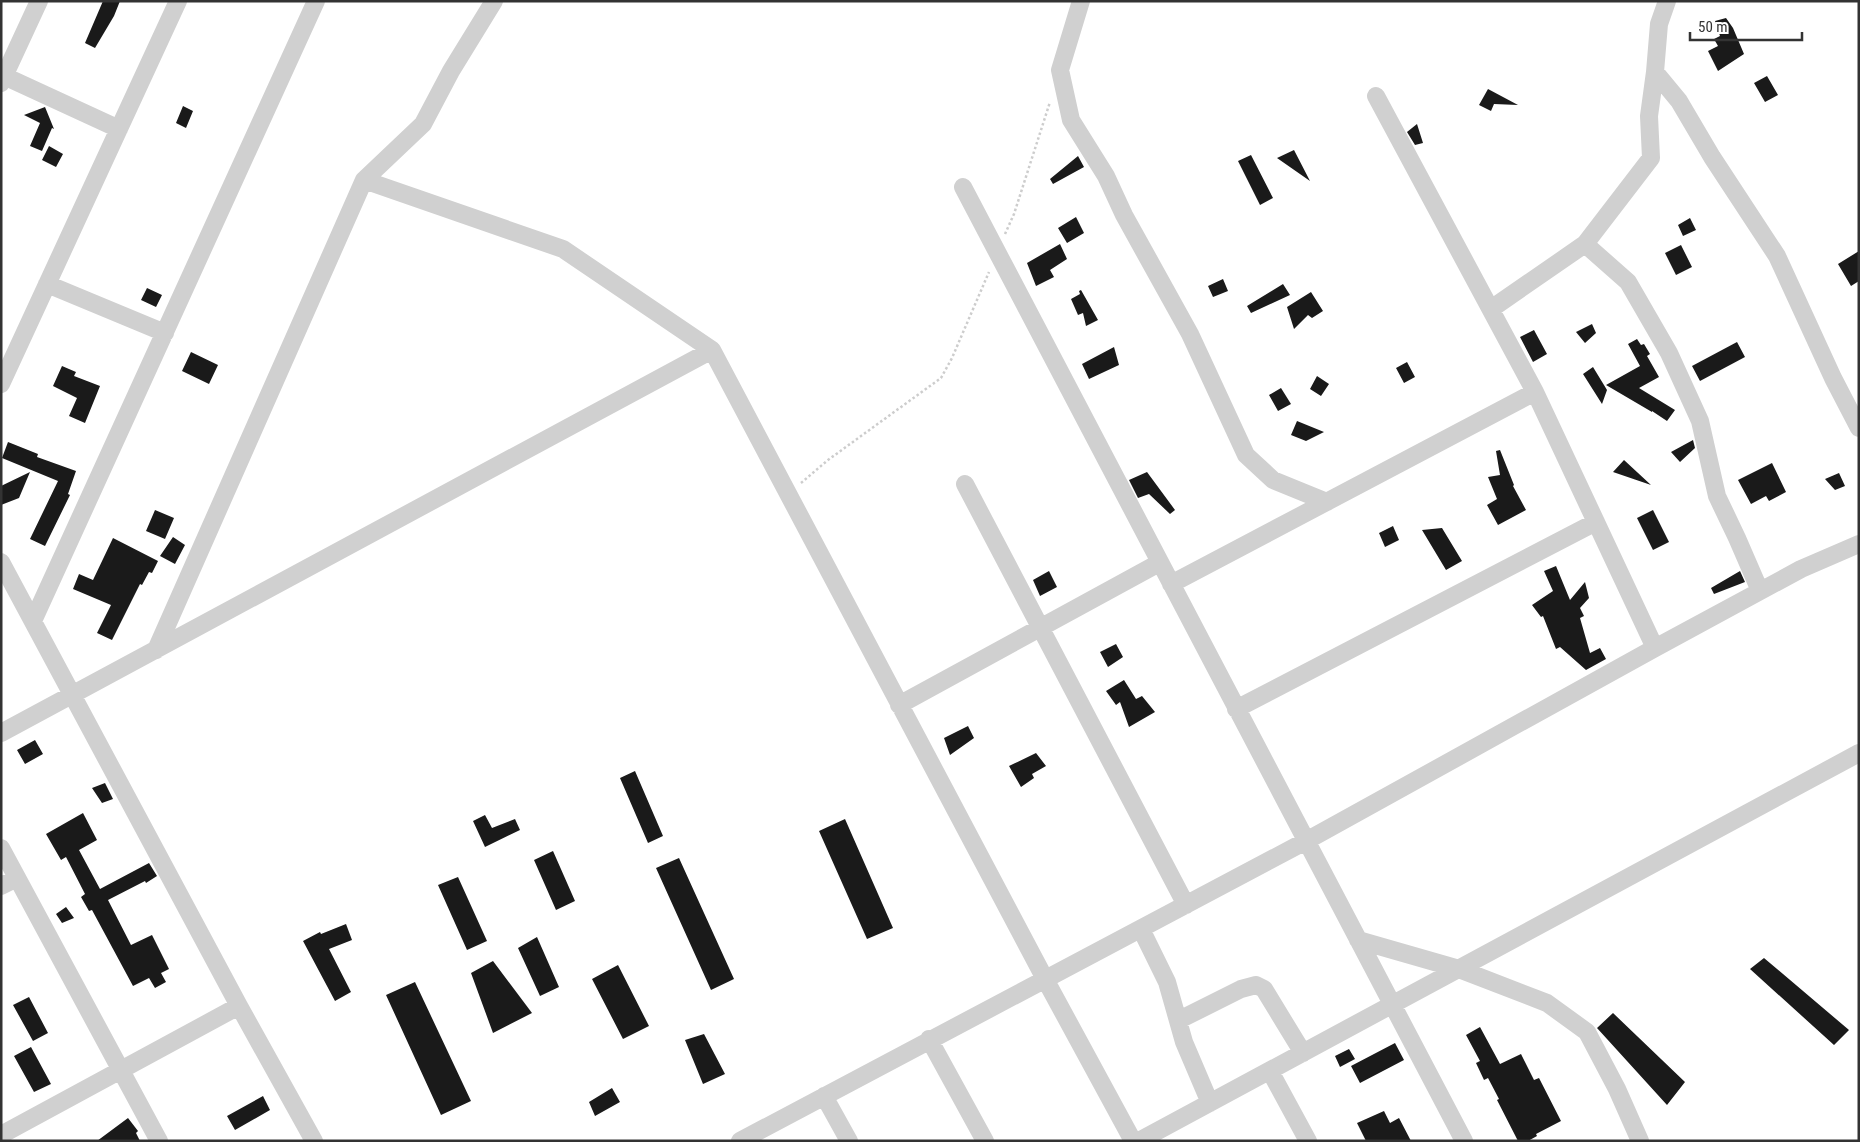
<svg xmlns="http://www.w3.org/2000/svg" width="1860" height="1142" viewBox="0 0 1860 1142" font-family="'Roboto Condensed',sans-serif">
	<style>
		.building { fill: #1a1a1a }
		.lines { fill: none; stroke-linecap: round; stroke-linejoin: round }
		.path { stroke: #cdcdcd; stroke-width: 2.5; stroke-dasharray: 2.5 2.5; stroke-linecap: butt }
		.minor { stroke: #d0d0d0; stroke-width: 18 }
	</style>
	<rect width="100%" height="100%" fill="#fff"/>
	<path class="building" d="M103 1H120L114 16 95 48 85 43Z
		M1726 18 1733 28 1744 54 1718 71 1708 51 1718 46 1714 39 1720 36 1715 21Z
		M1767 76 1778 95 1765 102 1754 83Z
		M1488 89 1518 105 1494 104 1491 111 1479 105Z
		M183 106 193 111 186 128 176 123Z
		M45 107 54 129 52 128 42 151 30 146 40 123 24 115Z
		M1417 124 1423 143 1415 145 1407 132Z
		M49 146 63 154 56 167 42 160Z
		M1294 150 1310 181 1277 158Z
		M1251 155 1273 198 1260 205 1238 161Z
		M1078 156 1084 167 1053 184 1050 179Z
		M1076 217 1084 233 1067 243 1058 228Z
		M1690 218 1696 230 1683 236 1678 225Z
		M1060 244 1067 259 1050 270 1054 277 1036 286 1027 263Z
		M1681 245 1692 267 1676 275 1665 253Z
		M1859 251V281L1851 286 1838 264Z
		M1223 279 1228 291 1213 297 1208 286Z
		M1283 284 1290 295 1251 313 1247 306Z
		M147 288 162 295 156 307 141 300Z
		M1081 290 1098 320 1086 326 1083 313 1078 315 1071 299 1080 294 1079 291Z
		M1311 292 1323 311 1312 318 1308 315 1294 329 1287 307Z
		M1592 324 1596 333 1585 343 1576 332Z
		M1534 330 1547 354 1533 362 1520 337Z
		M1637 339 1641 345 1644 344 1650 354 1647 356 1659 377 1639 388 1675 410 1667 421 1652 411V412L1606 385 1640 366 1628 344Z
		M1737 342 1745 357 1700 381 1692 366Z
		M1114 347 1119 365 1089 379 1082 364Z
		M191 352 218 365 209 384 182 371Z
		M1407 362 1415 377 1404 383 1396 368Z
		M62 366 76 372 74 376 100 386 85 423 69 416 77 398 53 386Z
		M1593 367 1607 390 1602 404 1583 374Z
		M1317 376 1329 384 1321 396 1310 389Z
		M1281 388 1291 404 1278 411 1269 395Z
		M1297 421 1324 432 1306 441 1291 435Z
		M1693 440 1695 448 1680 462 1671 452Z
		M8 442 38 454 37 457 76 471 68 494 70 495 45 546 30 539 58 481 2 458Z
		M1500 450 1514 485 1513 486 1526 510 1498 525 1487 505 1497 499 1488 477 1500 475 1496 451Z
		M1624 460 1651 485 1613 472Z
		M1772 463 1786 492 1769 501 1766 496 1751 504 1738 480Z
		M30 472 19 498 1 505V486Z
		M1147 472 1175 510 1170 514 1149 494 1138 498 1129 480Z
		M1839 473 1845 486 1835 490 1825 479Z
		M155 510 174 518 165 539 146 531Z
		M1653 510 1669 542 1653 550 1637 518Z
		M1393 526 1399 540 1385 547 1379 533Z
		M1442 528 1462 561 1446 570 1422 530Z
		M173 537 185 545 175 564 160 556Z
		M113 538 158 561 152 573 149 572 142 585 140 584 112 640 97 633 111 605 73 589 79 574 93 580Z
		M1556 566 1570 600 1585 582 1589 598 1580 608 1584 616 1580 618 1590 653 1600 648 1606 659 1586 670 1560 647 1556 649 1543 616 1541 617 1532 605 1553 591 1544 571Z
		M1049 571 1057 587 1040 596 1033 580Z
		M1740 571 1745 582 1714 594 1711 588Z
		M1116 644 1123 657 1108 667 1100 652Z
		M1124 680 1136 699 1142 696 1155 712 1129 727 1120 702 1116 705 1106 691Z
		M968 726 974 738 950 755 944 738Z
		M35 740 43 754 25 764 17 750Z
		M1036 753 1046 766 1032 774 1034 778 1021 787 1009 766Z
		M635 771 663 836 648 843 620 778Z
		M105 783 113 799 102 803 92 788Z
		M83 813 97 840 79 850 100 889 149 863 157 876 146 883 145 881 108 900 131 945 152 935 169 969 161 973 166 982 155 988 149 978 133 986 92 910 89 911 81 897 85 894 66 857 61 860 46 834Z
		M485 815 492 828 515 819 520 830 485 847 473 821Z
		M845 819 893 928 867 939 819 831Z
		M553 851 575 901 556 910 534 860Z
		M679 858 734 979 711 990 656 868Z
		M458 877 487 941 467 950 438 885Z
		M66 907 74 918 62 923 56 914Z
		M346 924 352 940 329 949 351 992 335 1001 303 941 320 932 321 934Z
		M537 937 559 987 540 996 518 948Z
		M1764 958 1849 1030 1834 1045 1750 969Z
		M493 961 532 1013 493 1033 471 973Z
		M618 965 649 1026 623 1039 592 979Z
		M415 982 471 1101 441 1115 386 995Z
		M29 997 48 1033 33 1041 13 1005Z
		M1613 1013 1685 1082 1667 1105 1597 1028Z
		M1480 1027 1500 1064 1521 1054 1534 1080 1539 1078 1561 1121 1536 1134 1537 1136 1528 1141H1518L1497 1100 1499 1099 1488 1078 1484 1080 1476 1063 1480 1061 1466 1035Z
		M704 1034 725 1074 703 1084 685 1040Z
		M1395 1043 1404 1060 1360 1083 1351 1066Z
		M31 1047 51 1084 34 1092 14 1056Z
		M1349 1049 1355 1059 1340 1067 1335 1056Z
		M612 1088 620 1102 595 1116 589 1102Z
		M263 1096 270 1110 235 1130 227 1116Z
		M1384 1111 1390 1123 1399 1118 1411 1141H1366L1357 1123Z
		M128 1118 138 1131 136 1133 140 1141H97Z"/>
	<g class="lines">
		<path class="path" d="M1005 234 1014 214 1050 102
			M801 483 828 460 941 378 952 358 989 272"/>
		<path class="minor" d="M1081 1 1060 70 1071 120 1106 176 1124 215 1190 334 1246 455 1273 480 1327 502
			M1655 72 1679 101 1712 157 1777 256 1833 378 1859 428
			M4 76 119 129
			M1 83 39 1
			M1376 96 1535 392 1655 648
			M364 180 563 249 712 350 1045 979 1133 1141
			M963 187 1464 1141
			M1585 244 1628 282 1669 353 1700 421 1717 496 1737 538 1760 591
			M47 284 165 333
			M1491 309 1585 244 1651 158 1649 116 1655 72 1659 24 1667 1
			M1 384 178 1
			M965 484 1186 905
			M1 562 239 1006 314 1141
			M1171 584 1535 392
			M33 621 316 1
			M156 650 364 180 423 124 451 71 494 1
			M899 705 1159 563
			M1236 709 1596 522
			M1 733 712 350
			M1 848 159 1141
			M1 886 17 878
			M1141 929 1167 982 1184 1042 1210 1103
			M1358 940 1459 969 1547 1003 1587 1032 1617 1089 1640 1141
			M1179 1020 1241 989 1256 985 1264 989 1303 1053
			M929 1039 985 1141
			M1270 1071 1308 1141
			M824 1096 849 1141
			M1 1135 239 1006
			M740 1141 1306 841 1655 648 1801 569 1859 544
			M1139 1141 1859 753"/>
	</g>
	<rect width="1860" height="1142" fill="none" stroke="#333333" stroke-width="5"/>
	<path d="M1690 32v8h112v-8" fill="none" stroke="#333333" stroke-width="2.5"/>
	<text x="1698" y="32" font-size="15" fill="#333333" stroke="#ffffff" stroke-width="4" paint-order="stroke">50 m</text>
</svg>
